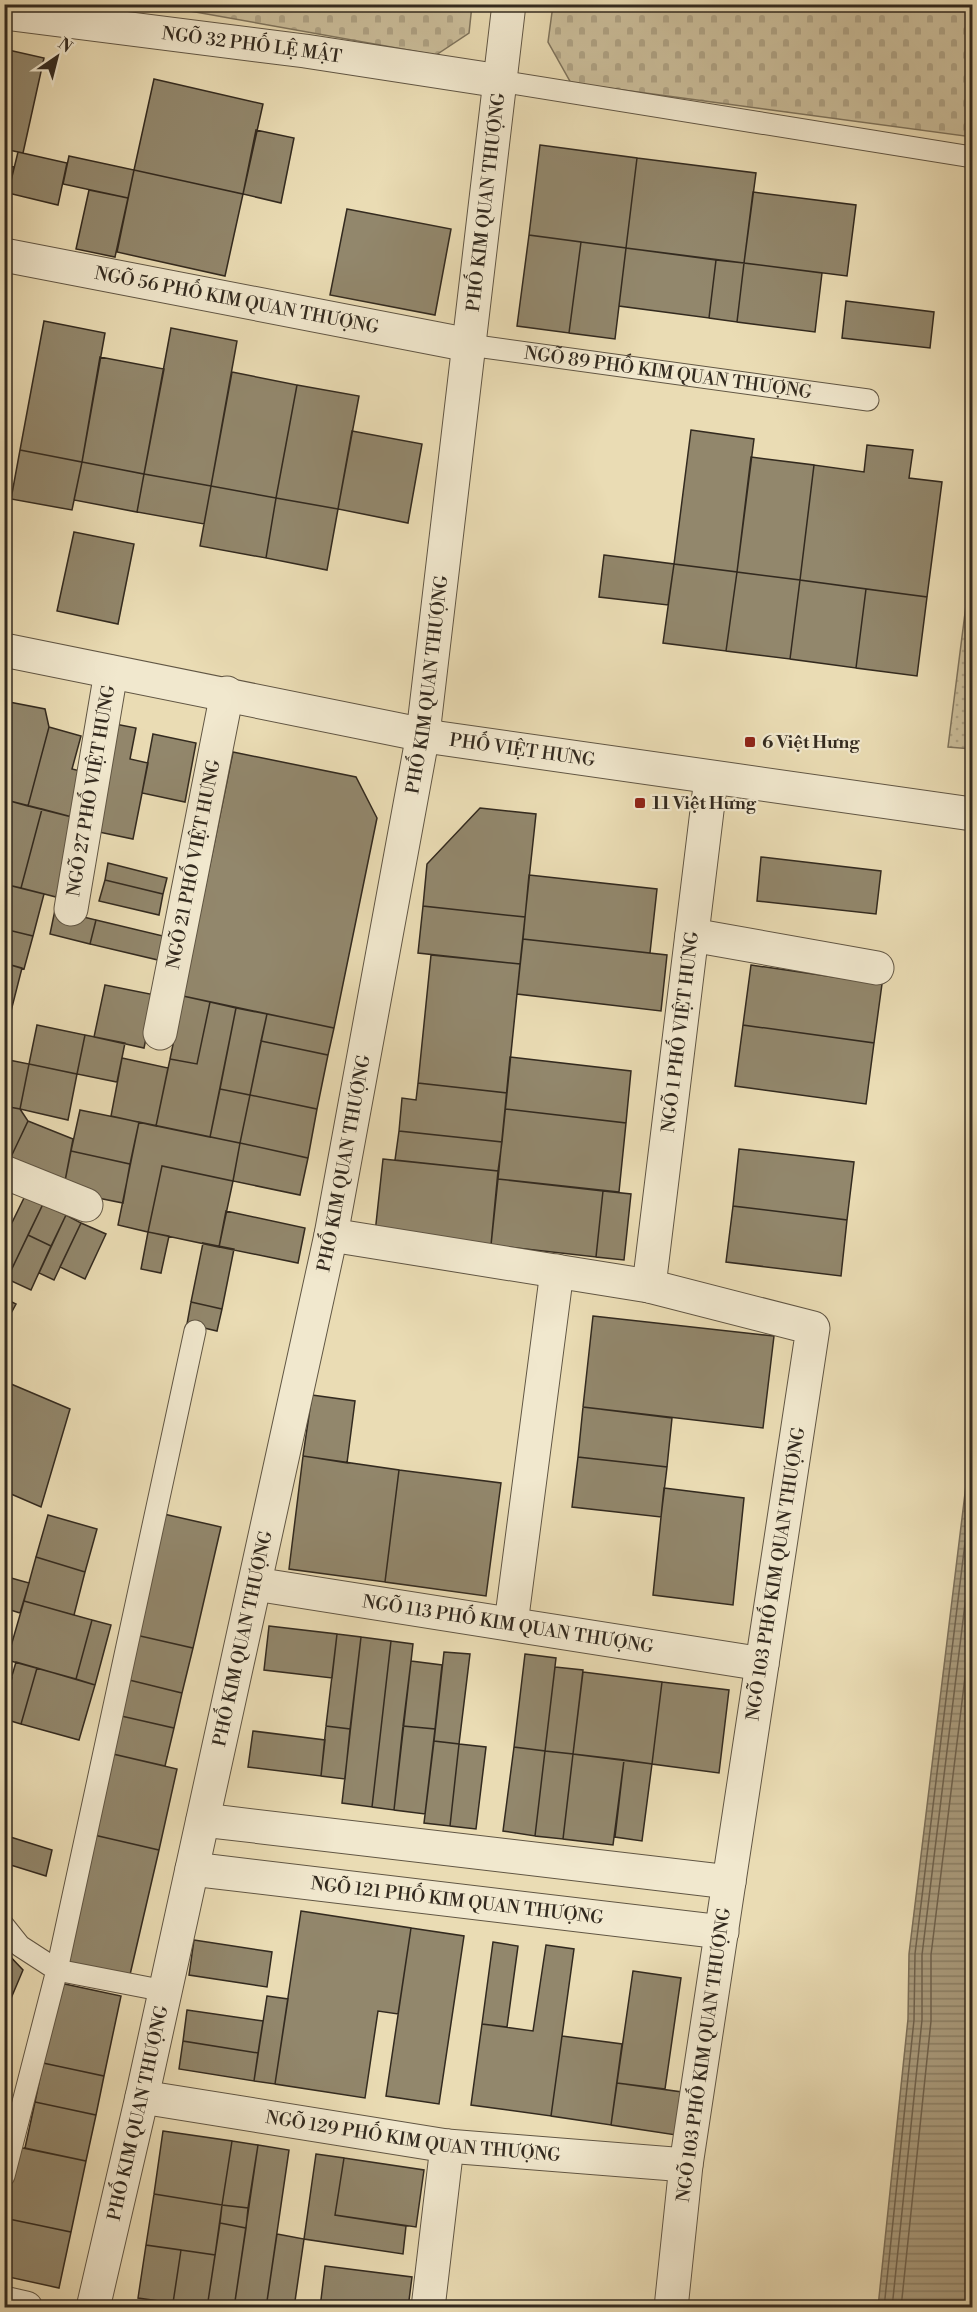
<svg xmlns="http://www.w3.org/2000/svg" width="977" height="2312" viewBox="0 0 977 2312" font-family="'Libre Bodoni',serif">
	<style>
		.grass { fill: url(#grass-dots); stroke: #7f745d; stroke-width: 1.5 }
		.cemetery { fill: url(#cemetery-stones); stroke: #7f745d; stroke-width: 1.5 }
		.water { fill: url(#water-rules); stroke: #7c705a; stroke-width: 1.5 }
		.lines { fill: none; stroke-linecap: round; stroke-linejoin: round }
		.shore { stroke: #706450; stroke-width: 1.5 }
		.building { fill: #92876c; stroke: #332a1f; stroke-width: 1.5 }
		.service-casing { stroke: #615644; stroke-width: 23 }
		.minor-casing { stroke: #615644; stroke-width: 35 }
		.tertiary-casing { stroke: #615644; stroke-width: 35 }
		.service { stroke: #f1e8ce; stroke-width: 21 }
		.minor { stroke: #f1e8ce; stroke-width: 33 }
		.tertiary { stroke: #f1e8ce; stroke-width: 33 }
		.poi-dot { fill: #8f2418; stroke: #f1e8ce; stroke-width: 2 }
		.labels { text-anchor: middle; dominant-baseline: central; stroke-width: 4.5; stroke-linejoin: round; paint-order: stroke }
		.street-label { font-size: 18px; fill: #332a1f; stroke: #f1e8ce }
		.poi-label { font-size: 18px; font-weight: bold; fill: #332a1f; stroke: #f1e8ce; text-anchor: start }
	</style>
	<defs>
		<pattern id="grass-dots" width="8" height="8" patternUnits="userSpaceOnUse" patternTransform="scale(1.5)"><rect width="8" height="8" fill="#cbbe9b"/><path d="M2 2h.1M6 6h.1" fill="none" stroke="#afa385" stroke-width="1.8" stroke-linecap="round"/></pattern>
		<pattern id="cemetery-stones" width="16" height="16" patternUnits="userSpaceOnUse" patternTransform="scale(1.5)"><rect width="16" height="16" fill="#cbbe9b"/><path d="M2 7V4a2 2 0 0 1 4 0v3zM10 15v-3a2 2 0 0 1 4 0v3z" fill="#afa385"/></pattern>
		<pattern id="water-rules" width="6" height="5" patternUnits="userSpaceOnUse" patternTransform="scale(1.5)"><rect width="6" height="5" fill="#ac9f81"/><path d="M0 2.5h6" fill="none" stroke="#8d8269"/></pattern>
	</defs>
	<rect width="100%" height="100%" fill="#eadcb4"/>
	<filter id="stains"><feTurbulence type="fractalNoise" baseFrequency=".00333" numOctaves="4"/><feColorMatrix values="0 0 0 0 .2 0 0 0 0 .09 0 0 0 0 .02 0 0 0 .5 -.17"/></filter>
	<radialGradient id="worn" r=".72"><stop offset=".6" stop-color="#630" stop-opacity="0"/><stop offset="1" stop-color="#630" stop-opacity=".3"/></radialGradient>
	<path class="grass" d="M972 558V749L948 747Z"/>
	<path class="cemetery" d="M156 5H472L469 33 436 55Z
		M553 5H972V137L571 83 548 42Z"/>
	<path class="water" d="M972 1436V2268L968 2307H878L908 2019 909 1954Z"/>
	<g class="lines">
		<path class="shore" d="M884 2308 914 2020 915 1954 972 1485
			M892 2308 922 2020V1955L972 1547
			M901 2308 931 2021V1955L972 1620"/>
	</g>
	<path class="building" d="M4 49 44 58 23 153 4 149Z
		M154 79 263 104 243 194 134 170Z
		M256 130 294 138 281 203 243 194Z
		M540 145 637 158 626 248 529 235Z
		M18 152 67 163 58 205 8 193Z
		M69 156 134 170 128 198 63 184Z
		M637 158 756 173 744 263 626 248Z
		M4 165 14 167 8 193H4Z
		M134 170 243 194 225 276 117 252Z
		M89 190 128 198 115 257 76 249Z
		M753 192 856 205 847 276 744 263Z
		M347 209 451 229 435 315 330 295Z
		M529 235 581 242 569 333 517 326Z
		M581 242 626 248 615 339 569 333Z
		M626 248 716 260 709 318 619 306Z
		M716 260 744 263 737 322 709 318Z
		M744 263 822 273 815 332 737 322Z
		M846 301 934 312 930 348 842 338Z
		M44 321 105 333 82 462 20 450Z
		M171 328 237 341 211 486 144 474Z
		M100 357 164 369 144 474 82 462Z
		M232 372 297 385 276 498 211 486Z
		M297 385 359 396 338 509 276 498Z
		M691 430 754 439 737 572 674 564Z
		M352 431 422 444 408 523 338 509Z
		M867 445 913 450 909 478 942 482 927 597 800 580 814 465 864 472Z
		M20 450 82 462 72 510 11 499Z
		M751 457 814 465 800 580 737 572Z
		M82 462 144 474 137 512 74 500Z
		M144 474 211 486 204 524 137 512Z
		M211 486 276 498 266 558 200 546Z
		M276 498 338 509 327 570 266 558Z
		M74 532 134 544 118 624 57 611Z
		M604 555 674 564 668 605 599 597Z
		M674 564 737 572 726 651 663 643Z
		M737 572 800 580 790 659 726 651Z
		M800 580 866 589 856 668 790 659Z
		M866 589 927 597 917 676 856 668Z
		M4 701 45 709 49 727 28 806 10 801 4 802Z
		M110 723 136 728 130 759 148 763 133 839 89 830Z
		M49 727 81 736 72 769 88 773 76 818 28 806Z
		M153 734 196 743 185 802 142 793Z
		M233 752 356 777 377 818 334 1028 183 996Z
		M10 801 42 809 21 888 4 884V822Z
		M480 808 536 814 525 917 423 906 427 864Z
		M42 809 76 818 56 897 21 888Z
		M761 857 881 871 876 914 757 901Z
		M108 863 167 878 163 894 105 880Z
		M529 875 657 889 650 953 523 939Z
		M105 880 163 894 159 915 99 901Z
		M4 884 44 894 33 936 4 929Z
		M423 906 525 917 520 964 418 953Z
		M55 910 96 920 90 944 50 934Z
		M96 920 163 936 158 960 90 944Z
		M4 929 33 936 24 969 4 963Z
		M523 939 667 955 661 1011 517 994Z
		M431 955 520 964 507 1093 418 1083Z
		M4 963 22 968 9 1019 4 1018Z
		M751 965 882 984 874 1043 743 1025Z
		M105 985 155 995 144 1048 94 1037Z
		M183 996 210 1002 197 1064 170 1059Z
		M210 1002 236 1008 210 1137 156 1126 170 1059 197 1064Z
		M236 1008 267 1014 250 1095 220 1089Z
		M267 1014 334 1028 328 1055 261 1041Z
		M37 1025 85 1035 77 1074 29 1064Z
		M743 1025 874 1043 866 1104 735 1086Z
		M85 1035 125 1043 117 1082 77 1074Z
		M261 1041 328 1055 317 1109 250 1095Z
		M510 1057 631 1071 626 1123 505 1109Z
		M122 1058 168 1068 156 1126 111 1116Z
		M4 1059 29 1064 20 1109 4 1106Z
		M29 1064 77 1074 68 1120 20 1109Z
		M418 1083 507 1093 502 1142 399 1131 402 1098 416 1100Z
		M220 1089 250 1095 240 1143 210 1137Z
		M250 1095 317 1109 308 1158 240 1143Z
		M4 1106 20 1109 28 1121 10 1159 4 1155Z
		M505 1109 626 1123 619 1192 498 1179Z
		M80 1110 139 1122 130 1164 71 1151Z
		M28 1121 73 1139 65 1181 10 1159Z
		M139 1122 240 1143 233 1181 162 1166 148 1232 118 1225Z
		M399 1131 502 1142 498 1171 395 1160Z
		M240 1143 308 1158 300 1195 233 1181Z
		M739 1149 854 1162 847 1220 733 1206Z
		M71 1151 130 1164 123 1203 63 1191Z
		M383 1159 498 1171 491 1245 375 1233Z
		M162 1166 233 1181 219 1247 148 1232Z
		M498 1179 603 1191 596 1257 491 1245Z
		M603 1191 631 1194 624 1260 596 1257Z
		M25 1196 43 1204 7 1279 4 1278V1239Z
		M43 1204 66 1215 51 1246 28 1235Z
		M733 1206 847 1220 841 1276 726 1262Z
		M226 1211 305 1228 298 1263 219 1247Z
		M66 1215 81 1223 54 1280 39 1273Z
		M81 1223 106 1234 85 1279 60 1267Z
		M4 1226 10 1228 4 1239Z
		M148 1232 169 1236 161 1273 141 1269Z
		M28 1235 51 1246 31 1290 7 1279Z
		M203 1243 234 1249 222 1309 191 1302Z
		M4 1298 16 1304 4 1326Z
		M191 1302 222 1309 217 1331 187 1324Z
		M593 1316 774 1336 763 1428 583 1407Z
		M4 1381 70 1409 41 1507 4 1491Z
		M312 1395 355 1401 347 1463 303 1456Z
		M583 1407 672 1418 667 1467 578 1457Z
		M303 1456 399 1470 385 1582 289 1569Z
		M578 1457 667 1467 661 1517 572 1507Z
		M399 1470 501 1483 486 1596 385 1582Z
		M664 1488 744 1498 733 1605 653 1595Z
		M155 1512 221 1527 193 1648 127 1633Z
		M48 1515 97 1529 85 1572 36 1557Z
		M36 1557 85 1572 74 1615 24 1601Z
		M4 1576 29 1583 20 1613 4 1608Z
		M24 1601 92 1620 76 1679 7 1660Z
		M92 1620 111 1625 95 1685 76 1679Z
		M269 1626 337 1634 332 1678 264 1670Z
		M127 1633 193 1648 182 1693 117 1677Z
		M337 1634 361 1637 350 1729 326 1726Z
		M361 1637 391 1641 372 1807 342 1803Z
		M391 1641 413 1644 394 1810 372 1807Z
		M444 1652 470 1654 459 1744 434 1741Z
		M525 1654 556 1658 545 1751 514 1747Z
		M411 1661 442 1665 435 1729 403 1726Z
		M16 1662 37 1668 21 1724 4 1719V1703Z
		M555 1667 583 1670 573 1754 545 1751Z
		M37 1668 95 1685 79 1740 21 1724Z
		M583 1672 662 1682 652 1764 573 1754Z
		M4 1677 12 1678 4 1703Z
		M117 1677 182 1693 174 1728 108 1713Z
		M662 1682 729 1690 719 1773 652 1764Z
		M108 1713 174 1728 165 1766 100 1751Z
		M326 1726 350 1729 345 1779 321 1776Z
		M403 1726 435 1729 425 1814 394 1810Z
		M253 1731 325 1740 321 1776 248 1767Z
		M434 1741 459 1744 450 1826 424 1823Z
		M459 1744 486 1747 476 1829 450 1826Z
		M514 1747 545 1751 535 1836 503 1831Z
		M100 1751 177 1769 159 1850 81 1832Z
		M545 1751 573 1754 563 1839 535 1836Z
		M573 1754 624 1760 613 1845 563 1839Z
		M624 1760 652 1764 642 1841 615 1837Z
		M81 1832 159 1850 129 1979 51 1961Z
		M4 1835 52 1850 46 1876 4 1863Z
		M301 1911 411 1928 398 2014 378 2011 365 2098 275 2084Z
		M411 1928 464 1936 439 2104 386 2096Z
		M194 1940 272 1952 267 1987 189 1975Z
		M493 1942 518 1946 507 2027 482 2024Z
		M546 1945 574 1949 551 2116 471 2105 482 2024 533 2031Z
		M4 1950 23 1970 4 2015Z
		M633 1971 681 1978 665 2089 617 2083Z
		M60 1983 121 1996 104 2076 43 2063Z
		M267 1996 288 1999 275 2084 254 2081Z
		M187 2010 263 2021 258 2053 183 2041Z
		M562 2036 622 2044 611 2125 551 2116Z
		M183 2041 258 2053 254 2081 179 2069Z
		M43 2063 104 2076 96 2115 35 2102Z
		M617 2083 682 2092 676 2135 611 2125Z
		M35 2102 96 2115 86 2161 25 2148Z
		M163 2131 232 2141 222 2205 154 2194Z
		M232 2141 258 2145 248 2208 222 2205Z
		M258 2145 289 2150 266 2308H234Z
		M13 2146 86 2161 71 2232 4 2218V2188Z
		M316 2154 344 2158 335 2215 406 2226 403 2254 304 2239Z
		M344 2158 424 2170 416 2227 335 2215Z
		M154 2194 222 2205 215 2255 146 2245Z
		M222 2205 248 2208 246 2228 220 2223Z
		M4 2218 71 2232 59 2288 4 2276Z
		M220 2223 246 2228 234 2308H207Z
		M277 2234 304 2239 294 2308H266Z
		M146 2245 181 2250 173 2303 138 2298Z
		M181 2250 215 2255 207 2308 173 2303Z
		M325 2266 412 2277 408 2308H320Z"/>
	<g class="lines">
		<g class="service-casing">
			<g id="service">
				<path d="M500 81 972 157"/>
				<path id="s1" d="M469 345 868 400"/>
				<path d="M4 1926 20 1946 57 1970 165 1991"/>
				<path d="M4 2176 57 1970 195 1331"/>
			</g>
		</g>
		<g class="minor-casing">
			<g id="minor">
				<path id="s2" d="M4 13 305 51 500 81"/>
				<path id="s3" d="M4 255 469 345"/>
				<path id="s4" d="M71 909 111 672"/>
				<path d="M692 935 877 968"/>
				<path id="s5" d="M160 1033 227 693"/>
				<path d="M4 1172 86 1205"/>
				<path d="M331 1235 649 1286 813 1328 686 2165 671 2308"/>
				<path id="s6" d="M649 1286 711 778"/>
				<path id="s7" d="M255 1584 762 1664"/>
				<path d="M511 1624 557 1271"/>
				<path d="M203 1820 729 1882"/>
				<path id="s8" d="M192 1869 722 1932"/>
				<path id="s9" d="M142 2097 447 2146 686 2165"/>
				<path d="M4 2303 26 2308"/>
				<path d="M428 2308 447 2146"/>
			</g>
		</g>
		<g class="tertiary-casing">
			<g id="tertiary">
				<path id="s10" d="M4 650 439 738 972 814"/>
				<path id="s11" d="M93 2308 142 2097 331 1235 423 734 509 4"/>
			</g>
		</g>
		<use href="#service" class="service"/>
		<use href="#minor" class="minor"/>
		<use href="#tertiary" class="tertiary"/>
	</g>
	<g class="poi-dot">
		<rect x="744" y="736" width="12" height="12" rx="3"/>
		<rect x="634" y="797" width="12" height="12" rx="3"/>
	</g>
	<g class="labels">
		<g class="street-label">
			<text stroke="none"><textPath href="#s2" startOffset="250">NGÕ 32 PHỐ LỆ MẬT</textPath></text>
			<text stroke="none"><textPath href="#s11" startOffset="2144">PHỐ KIM QUAN THƯỢNG</textPath></text>
			<text stroke="none"><textPath href="#s3" startOffset="237">NGÕ 56 PHỐ KIM QUAN THƯỢNG</textPath></text>
			<text stroke="none"><textPath href="#s1" startOffset="201">NGÕ 89 PHỐ KIM QUAN THƯỢNG</textPath></text>
			<text stroke="none"><textPath href="#s11" startOffset="1658">PHỐ KIM QUAN THƯỢNG</textPath></text>
			<text stroke="none"><textPath href="#s10" startOffset="528">PHỐ VIỆT HƯNG</textPath></text>
			<text stroke="none"><textPath href="#s4" startOffset="120">NGÕ 27 PHỐ VIỆT HƯNG</textPath></text>
			<text stroke="none"><textPath href="#s5" startOffset="172">NGÕ 21 PHỐ VIỆT HƯNG</textPath></text>
			<text stroke="none"><textPath href="#s6" startOffset="256">NGÕ 1 PHỐ VIỆT HƯNG</textPath></text>
			<text stroke="none"><textPath href="#s11" startOffset="1172">PHỐ KIM QUAN THƯỢNG</textPath></text>
			<text transform="translate(776 1574) rotate(-81)">NGÕ 103 PHỐ KIM QUAN THƯỢNG</text>
			<text stroke="none"><textPath href="#s7" startOffset="256">NGÕ 113 PHỐ KIM QUAN THƯỢNG</textPath></text>
			<text stroke="none"><textPath href="#s11" startOffset="686">PHỐ KIM QUAN THƯỢNG</textPath></text>
			<text stroke="none"><textPath href="#s8" startOffset="267">NGÕ 121 PHỐ KIM QUAN THƯỢNG</textPath></text>
			<text transform="translate(704 2055) rotate(-82)">NGÕ 103 PHỐ KIM QUAN THƯỢNG</text>
			<text stroke="none"><textPath href="#s11" startOffset="200">PHỐ KIM QUAN THƯỢNG</textPath></text>
			<text stroke="none"><textPath href="#s9" startOffset="274">NGÕ 129 PHỐ KIM QUAN THƯỢNG</textPath></text>
		</g>
		<g class="poi-label">
			<text x="762" y="742">6 Việt Hưng</text>
			<text x="652" y="803">11 Việt Hưng</text>
		</g>
	</g>
	<rect width="977" height="2312" fill="none" stroke="#eadcb4" stroke-width="24"/>
	<rect x="6" y="6" width="965" height="2300" fill="none" stroke="#332a1f" stroke-width="3"/>
	<rect x="12" y="12" width="953" height="2288" fill="none" stroke="#332a1f" stroke-width="1.5"/>
	<g transform="translate(57 57) rotate(35)" stroke="#f1e8ce" stroke-width="4.5" paint-order="stroke">
	<path d="M0-4.5L10 22L0 15L-10 22Z" fill="#332a1f"/>
	<text y="-9" font-size="16" font-weight="bold" text-anchor="middle" fill="#332a1f">N</text>
	</g>
	<rect width="100%" height="100%" filter="url(#stains)"/>
	<rect width="100%" height="100%" fill="url(#worn)"/>
</svg>
